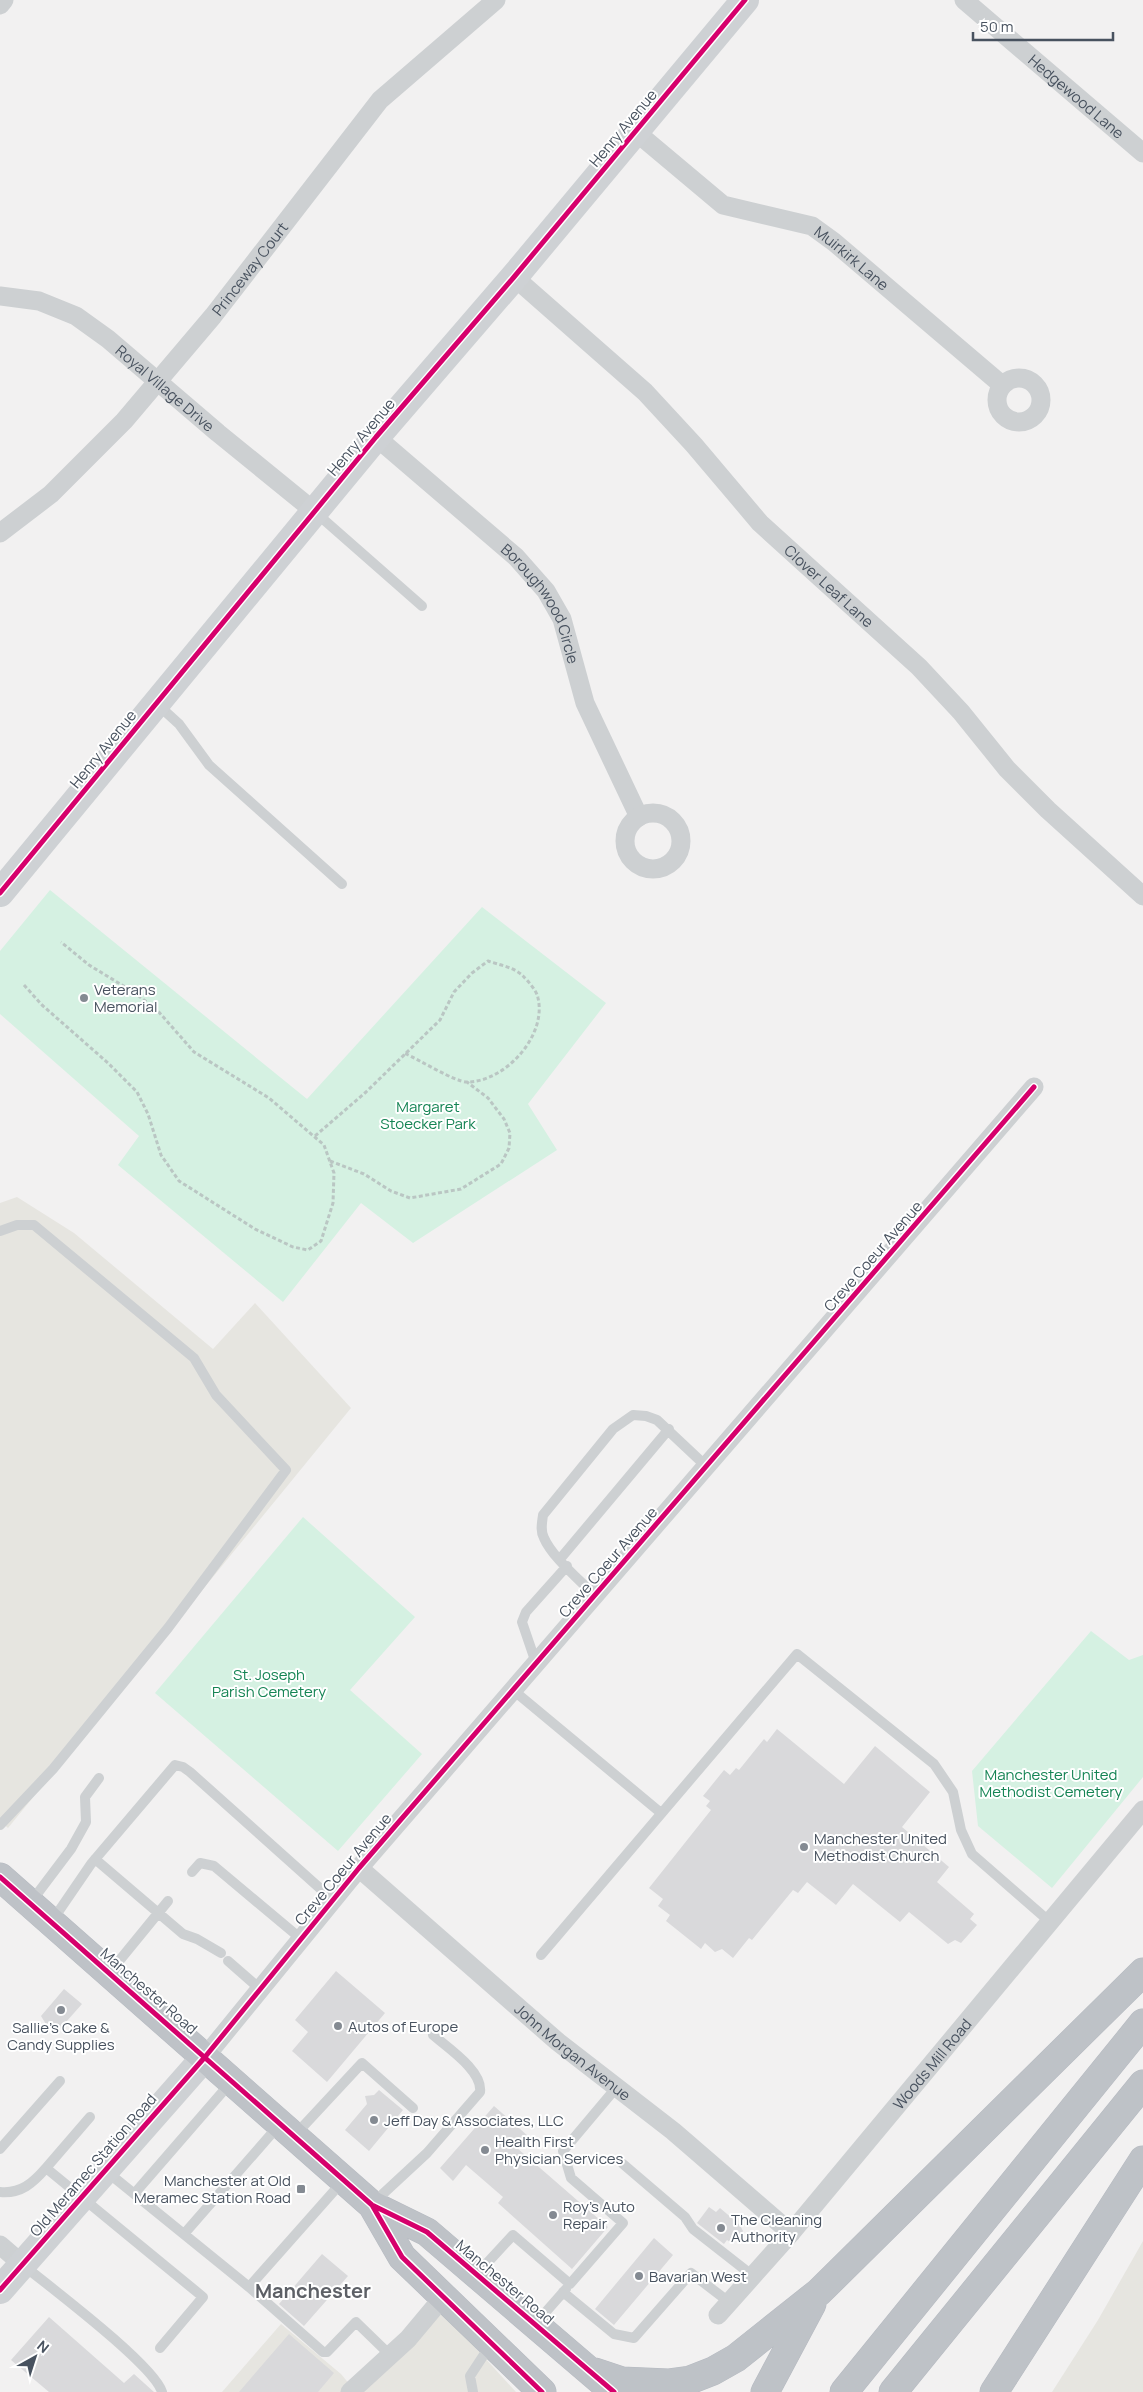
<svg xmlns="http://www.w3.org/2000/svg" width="1143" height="2392" viewBox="0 0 1143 2392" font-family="Manrope,sans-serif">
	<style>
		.commercial { fill: #e6e5e0 }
		.green { fill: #d5f1e2 }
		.building { fill: #d9d9db }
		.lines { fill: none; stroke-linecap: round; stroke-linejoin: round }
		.highway-casing { stroke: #b6bac1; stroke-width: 29 }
		.path { stroke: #bac6c3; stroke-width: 3; stroke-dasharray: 4 2.5; stroke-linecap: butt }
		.lane { stroke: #cdd0d2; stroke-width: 10 }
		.street { stroke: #cdd0d2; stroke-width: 19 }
		.secondary { stroke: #ced1d4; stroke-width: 28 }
		.highway { stroke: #bec2c7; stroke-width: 28 }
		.cycleway-casing { stroke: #fff; stroke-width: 8 }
		.cycleway { stroke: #d6006c; stroke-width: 5 }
		.poi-dot { fill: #848a92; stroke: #fff; stroke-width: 2 }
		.labels { text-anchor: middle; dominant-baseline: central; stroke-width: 4; stroke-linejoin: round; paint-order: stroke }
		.street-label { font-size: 15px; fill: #48525f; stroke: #fff }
		.poi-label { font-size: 15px; fill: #48525f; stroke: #fff; text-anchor: start }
		.park-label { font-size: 15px; fill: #158454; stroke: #fff }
		.district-label { font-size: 20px; font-weight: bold; fill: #5d6066; stroke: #fff }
	</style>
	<rect width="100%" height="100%" fill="#f2f1f1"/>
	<path class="commercial" d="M17 1197 74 1233 213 1349 255 1303 351 1408 8 1828 0 1821V1203Z
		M1143 2241V2392H1052L1098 2320Z
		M441 2310 516 2392H361Z
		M281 2324 341 2374 356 2392H222Z"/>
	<path class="green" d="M50 890 307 1099 482 907 606 1003 528 1104 557 1150 413 1243 361 1203 283 1302 118 1165 139 1136 0 1014V951Z
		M303 1517 415 1617 350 1690 422 1754 338 1851 155 1693Z
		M1091 1631 1129 1660 1143 1655V1777L1052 1888 978 1826 972 1771Z"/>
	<path class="building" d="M777 1729 844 1784 875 1746 930 1792 902 1827 949 1867 937 1882 974 1914 970 1919 977 1925 961 1943 955 1940 948 1944 909 1912 900 1922 853 1884 836 1905 807 1882 798 1893 793 1890 752 1940 749 1938 733 1958 722 1949 715 1952 705 1943 701 1949 666 1921 670 1915 658 1906 663 1899 649 1888 711 1810 706 1806 710 1801 703 1796 724 1770 730 1775 736 1768 739 1770 764 1739 767 1742Z
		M336 1971 385 2013 327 2082 292 2051 308 2032 295 2020Z
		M64 1989 82 2004 58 2031 52 2025 49 2029 41 2016Z
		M379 2090 403 2110 369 2151 345 2130 367 2104 365 2096 374 2095Z
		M494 2106 528 2136 517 2148 608 2227 572 2269 498 2203 503 2197 466 2165 453 2181 440 2168Z
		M709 2207 716 2212 720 2208 740 2225 743 2231 733 2244 727 2240 724 2244 697 2223Z
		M654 2238 673 2255 614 2325 595 2309Z
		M322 2254 348 2276 304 2326 279 2304Z
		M49 2317 124 2383 134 2374 154 2392H49L11 2360Z
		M289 2334 334 2373 318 2392H239Z"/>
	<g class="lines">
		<g class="highway-casing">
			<path id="highway" d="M0 1877 372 2205 427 2232 614 2392
				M372 2205 402 2257 542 2392
				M595 2372 622 2381 668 2383 690 2380 713 2371 736 2358 819 2292 1143 1972
				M765 2392 812 2304
				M844 2392 1143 2023
				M893 2392 1143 2084
				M994 2392 1143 2160"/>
		</g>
		<path class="path" d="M24 985 42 1005 108 1063 137 1092 148 1114 161 1155 179 1181 255 1229 293 1247 308 1250 321 1241 333 1203 334 1173 324 1145 269 1098 194 1052 158 1011 135 993 89 965 61 942
			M315 1136 366 1092 440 1020 454 992 472 973 488 961C499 965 514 967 523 976 528 981 537 991 538 998 547 1036 505 1082 467 1082 455 1082 418 1059 404 1053
			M330 1161 364 1174 391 1191 410 1198 461 1189 501 1164 509 1148 510 1133 504 1119 488 1098 467 1082"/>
		<path class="lane" d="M315 512 422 606
			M157 704 179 724 209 765 342 884
			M0 1231 17 1225H34L194 1358 216 1395 286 1470 168 1628 53 1769 0 1825
			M560 1559 669 1429
			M595 1596C580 1580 552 1557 544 1538 540 1531 542 1523 543 1515L613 1429 633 1415 646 1416 657 1420 707 1467
			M536 1663 522 1622 526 1612 567 1566
			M513 1690 661 1813
			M95 1859 183 1934 197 1939 221 1953
			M192 1872 200 1863 214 1866 300 1938
			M31 1902 71 1849 86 1822 85 1797 99 1778
			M52 1921 91 1864 175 1765 183 1767 190 1772 333 1900
			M541 1955 797 1654 934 1764 953 1792 961 1830 972 1854 1050 1922
			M228 1961 260 1989
			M110 1972 168 1901
			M295 2135 362 2063 413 2108
			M0 2149 60 2081
			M623 2164 685 2217 693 2229 753 2276
			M46 2168 90 2117
			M106 2171 249 2287 342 2182
			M0 2192C21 2194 33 2183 46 2168L203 2297 160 2348
			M134 2194 232 2081
			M372 2204 427 2153 480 2092C483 2071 448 2048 433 2035
			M184 2234 280 2124
			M23 2265C50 2287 154 2365 162 2392
			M477 2274 513 2235 570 2284 623 2223 571 2178 563 2151 616 2088
			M249 2287 323 2352H327L356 2322 390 2355
			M563 2292 614 2334 634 2338 691 2273 729 2302
			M536 2323 566 2289
			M473 2392 470 2376 491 2344"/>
		<g class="street">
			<path id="s1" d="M964 0 1143 153"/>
			<path d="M0 5 4 0"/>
			<path id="s2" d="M636 132 723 205 812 226 834 242 1002 385"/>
			<path id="s3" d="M514 277 645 392 694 445 760 523 919 667 961 712 1007 769 1048 810 1143 896"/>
			<path id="s4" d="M0 296 39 301 76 316 108 339 218 433 314 511"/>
			<circle cx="1019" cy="400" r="22"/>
			<path id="s5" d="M376 437 516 557 546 591 562 619 585 703 639 817"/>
			<path id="s6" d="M0 533 51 494 124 421 213 316 380 100 496 0"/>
			<circle cx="653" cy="841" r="28"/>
			<path id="s7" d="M359 1868 558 2042 673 2131 791 2233"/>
			<path d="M205 2057 359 1868 1034 1087"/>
			<path d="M0 2245 22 2264"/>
			<path id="s8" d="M718 2315 791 2233 1143 1810"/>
			<path d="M350 2392 408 2339 444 2296"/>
		</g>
		<path class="secondary" d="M0 893 376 437 514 277 745 0
			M0 2290 205 2057"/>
		<use href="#highway" class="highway"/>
		<g class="cycleway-casing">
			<path id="cycleway" d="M0 893 376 437 514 277 745 0
				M0 1877 372 2205 427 2232 614 2392
				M372 2205 402 2257 542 2392
				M0 2290 205 2057 359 1868 1034 1087"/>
		</g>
		<use href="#cycleway" class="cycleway"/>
	</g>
	<g class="poi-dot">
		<circle cx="84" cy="998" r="5"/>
		<circle cx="804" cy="1847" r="5"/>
		<circle cx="61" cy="2010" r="5"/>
		<circle cx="338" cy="2026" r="5"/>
		<circle cx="374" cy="2120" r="5"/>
		<circle cx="485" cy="2150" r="5"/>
		<rect x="296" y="2184" width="10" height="10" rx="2.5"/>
		<circle cx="553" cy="2215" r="5"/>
		<circle cx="721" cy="2228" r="5"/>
		<circle cx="639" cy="2276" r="5"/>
	</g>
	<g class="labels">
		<g class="street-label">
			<text stroke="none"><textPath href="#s1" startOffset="148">Hedgewood Lane</textPath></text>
			<text transform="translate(623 128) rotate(-50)">Henry Avenue</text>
			<text stroke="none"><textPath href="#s2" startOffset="256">Muirkirk Lane</textPath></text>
			<text stroke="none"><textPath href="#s6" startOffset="365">Princeway Court</textPath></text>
			<text stroke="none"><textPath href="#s4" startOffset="194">Royal Village Drive</textPath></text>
			<text transform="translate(361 437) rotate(-50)">Henry Avenue</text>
			<text stroke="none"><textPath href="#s3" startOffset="442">Clover Leaf Lane</textPath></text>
			<text stroke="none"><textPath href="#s5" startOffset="238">Boroughwood Circle</textPath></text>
			<text transform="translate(103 749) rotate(-51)">Henry Avenue</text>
			<text transform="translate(873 1256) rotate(-49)">Creve Coeur Avenue</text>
			<text transform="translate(608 1562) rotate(-49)">Creve Coeur Avenue</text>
			<text transform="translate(343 1869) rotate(-50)">Creve Coeur Avenue</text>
			<text transform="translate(149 1991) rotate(41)">Manchester Road</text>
			<text stroke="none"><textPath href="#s7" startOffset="282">John Morgan Avenue</textPath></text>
			<text stroke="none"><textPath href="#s8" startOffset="330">Woods Mill Road</textPath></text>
			<text transform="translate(93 2165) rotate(-49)">Old Meramec Station Road</text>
			<text transform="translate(505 2282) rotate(40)">Manchester Road</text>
		</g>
		<g class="poi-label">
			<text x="94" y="989">Veterans<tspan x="94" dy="17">Memorial</tspan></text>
			<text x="814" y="1838">Manchester United<tspan x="814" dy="17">Methodist Church</tspan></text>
			<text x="348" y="2026">Autos of Europe</text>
			<text x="61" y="2027" text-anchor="middle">Sallie's Cake &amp;<tspan x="61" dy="17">Candy Supplies</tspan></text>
			<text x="384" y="2120">Jeff Day &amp; Associates, LLC</text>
			<text x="495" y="2141">Health First<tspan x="495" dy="17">Physician Services</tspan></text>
			<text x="291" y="2180" text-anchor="end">Manchester at Old<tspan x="291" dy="17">Meramec Station Road</tspan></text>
			<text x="563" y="2206">Roy's Auto<tspan x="563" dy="17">Repair</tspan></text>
			<text x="731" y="2219">The Cleaning<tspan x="731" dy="17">Authority</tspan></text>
			<text x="649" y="2276">Bavarian West</text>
		</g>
		<g class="park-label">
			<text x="428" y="1106">Margaret<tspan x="428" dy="17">Stoecker Park</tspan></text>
			<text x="269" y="1674">St. Joseph<tspan x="269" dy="17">Parish Cemetery</tspan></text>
			<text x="1051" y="1774">Manchester United<tspan x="1051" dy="17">Methodist Cemetery</tspan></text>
		</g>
		<g class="district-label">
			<text x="313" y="2290">Manchester</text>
		</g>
	</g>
	<g transform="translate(35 2357) rotate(39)" stroke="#ffffff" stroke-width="4" paint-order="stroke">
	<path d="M0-4L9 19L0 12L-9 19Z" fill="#48525f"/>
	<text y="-8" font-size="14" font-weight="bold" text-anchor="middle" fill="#48525f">N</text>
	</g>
	<path d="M973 32v8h140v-8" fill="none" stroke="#48525f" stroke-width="2.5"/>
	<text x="980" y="32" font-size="15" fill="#48525f" stroke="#ffffff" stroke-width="4" paint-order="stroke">50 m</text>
</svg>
